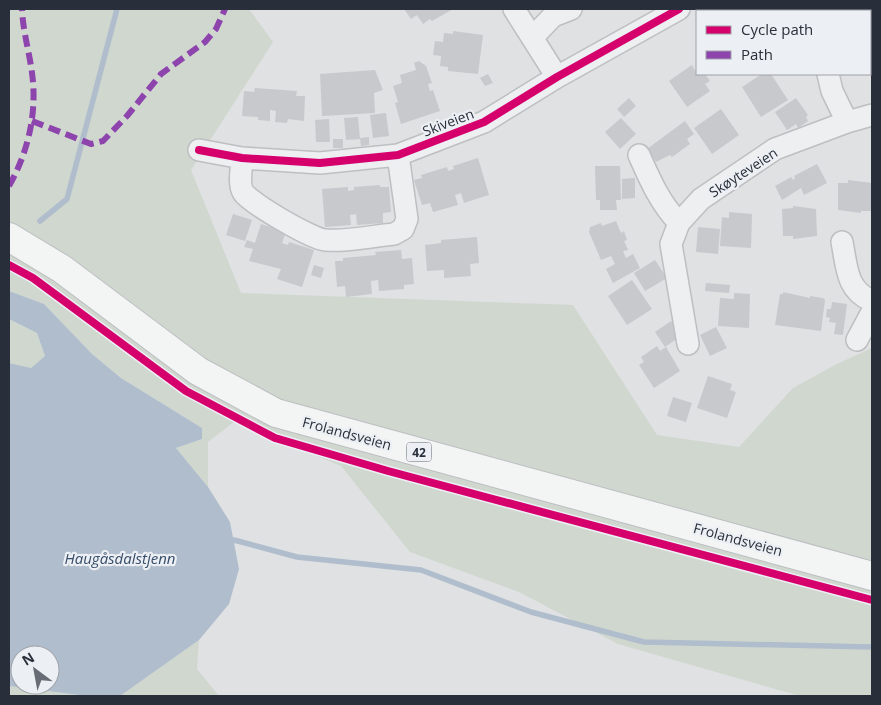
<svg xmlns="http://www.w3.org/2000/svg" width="881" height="705" viewBox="0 0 881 705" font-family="'Open Sans',sans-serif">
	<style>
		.green { fill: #d0d7cf }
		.water { fill: #b0bdcc; fill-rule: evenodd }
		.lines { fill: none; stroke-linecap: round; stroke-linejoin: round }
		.stream { stroke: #b0bdcc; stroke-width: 5.5 }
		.building { fill: #c7c9cc }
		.street-casing { stroke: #bdbfc1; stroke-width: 24 }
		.primary-casing { stroke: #bcbec1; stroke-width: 30 }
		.street { stroke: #eeeff0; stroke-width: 21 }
		.primary { stroke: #f3f4f4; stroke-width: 28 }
		.quiet { stroke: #8e44ad; stroke-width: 6; stroke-dasharray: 12 6; stroke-linecap: butt }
		.cycleway-casing { stroke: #eceff3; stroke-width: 11 }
		.cycleway { stroke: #d6006c; stroke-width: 8 }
		.labels { text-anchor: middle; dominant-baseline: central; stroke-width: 4.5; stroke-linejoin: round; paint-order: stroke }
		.shield { fill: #eceff3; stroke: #636972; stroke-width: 1 }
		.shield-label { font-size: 12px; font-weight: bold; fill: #282f3a }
		.street-label { font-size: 14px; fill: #282f3a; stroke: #eceff3 }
		.water-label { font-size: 15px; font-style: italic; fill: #374d6a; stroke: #eceff3 }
	</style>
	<rect width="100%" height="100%" fill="#dfe1e3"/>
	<path class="green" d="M9 9H249L273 42 191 170 241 293 573 305 657 435 739 447 793 388 837 364 872 348V696H800L618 644 519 592 410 552 341 466 234 422 208 442V487L176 448 202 439V428L121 378 92 354 44 304 9 291Z
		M9 319 37 333 45 356 31 368 9 363Z
		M199 640 197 669 219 696H120Z
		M9 686 87 696H9Z"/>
	<path class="water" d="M9 291 44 304 92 354 121 378 202 428V439L176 448 208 487 230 522 239 569 229 604 199 640 120 696H87L9 686V363L31 368 45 356 37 333 9 319ZM20 655H50V685H20Z"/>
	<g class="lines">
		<path class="stream" d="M40 221 67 199 117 9
			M234 540 297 557 421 570 531 612 644 642 872 647"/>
	</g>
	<path class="building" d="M404 9H453L432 21 430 19 423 24 417 15 411 19Z
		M453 31 483 35 478 74 448 71V67L440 66 441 56 433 55 435 41 443 42 444 33 453 34Z
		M419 61 426 66 432 83 428 84 430 91 433 90 440 111 401 124 395 103 398 102 393 86 402 83 400 75 416 70 414 63Z
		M692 65 697 74H705L710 81 705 84 710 91 687 107 669 81Z
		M375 70 383 90 374 93 375 113 322 116 320 74Z
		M488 74 493 83 485 86 480 78Z
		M762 74H771L788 100 761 117 742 87Z
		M255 88 297 91 296 96H305L304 121 288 119 287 123 275 122 276 111 270 110V121L258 120V117L242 116 244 91 254 92Z
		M629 98 636 106 624 117 617 109Z
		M796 98 808 115 806 117 808 121 798 128 796 124 787 130 775 112Z
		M721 109 739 135 712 154 694 128Z
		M386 113 389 136 373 138 370 115Z
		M358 117 360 139 346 140 344 118Z
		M621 118 636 134 620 149 605 132Z
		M329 119 330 142H316L315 120Z
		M685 121 694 134 687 139 690 144 672 157 670 155 656 162 647 149Z
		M369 137V145L361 146 360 138Z
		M333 139H343V148H333Z
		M478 158 489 195 464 203 461 193 455 195 458 205 433 212 430 203 422 205 414 180 422 178 421 175 447 167 448 171 454 169 453 166Z
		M817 164 827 183 804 195 801 188 782 200 775 186 791 177 793 180 795 178 794 176Z
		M595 166H620L621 200H616L617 210H600V200H596Z
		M635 178V198L622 199V179Z
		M848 180 872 183V211H861V213L838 210V183H848Z
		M380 185V187H389L391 212 383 213V223L357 225 356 214 350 215 351 225 325 227 322 189 348 187V191L354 190V187Z
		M793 206 816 209 817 236 793 239V236H783L782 209 793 208Z
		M729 212 752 214 751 248 720 246 722 217 729 218Z
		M233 214 252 220 245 241 226 235Z
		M616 221 621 233 624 231 627 240 624 241 628 250 623 251 626 258 633 254 640 268 613 283 606 269 615 264 611 256 601 260 589 232 590 227 601 223 602 226Z
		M261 224 286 232 282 243 288 245 289 242 314 250 302 287 277 279 281 269 249 261 253 249 244 247 247 240 255 243Z
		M698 227 720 229 718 254 696 252Z
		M477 237 479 263 470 264 471 276 444 278V270L427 271 425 245 441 243V240Z
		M401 250 402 259 412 258 414 284 404 285V289L379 291 378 280 371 281 372 294 346 297 345 286 337 287 335 261H343V258L376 255 375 252Z
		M655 260 667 278 645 291 634 273Z
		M314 265 324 268 321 278 311 275Z
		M632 280 652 309 627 325 608 296Z
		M706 283 730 285 729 293 705 291Z
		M783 292 810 298V296L823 298 825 300 821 331 775 325 780 294H783Z
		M734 293 750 294 749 328 718 326 720 298 734 299Z
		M832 302 847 304 843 335 834 334 836 323 829 322 830 318 826 317 827 309H831Z
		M671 321 681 336 665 347 655 332Z
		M716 327 727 348 710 356 700 335Z
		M657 346 660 351 666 347 680 371 654 388 639 365 644 362 641 357Z
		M708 376 732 384 730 390 736 392 727 418 697 408Z
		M673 397 692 403 686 422 667 416Z"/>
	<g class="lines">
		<g class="street-casing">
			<path id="street" d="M514 9 557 77
				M532 38 553 16 571 9
				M828 74 832 91 847 122
				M199 150 242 158 320 163 398 155 484 122 557 77 679 9
				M639 155C650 180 660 203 679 223
				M242 158C242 167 238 183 243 192 250 203 312 239 325 240 347 242 372 236 394 234L403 229 407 219 398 155
				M842 242C847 267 846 290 872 301
				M857 340 872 312
				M688 344 671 244 679 223 701 199 775 149 847 122 872 115"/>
		</g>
		<g class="primary-casing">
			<path id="primary" d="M9 237 62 269 198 371 276 413 872 576"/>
		</g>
		<use href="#street" class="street"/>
		<use href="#primary" class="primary"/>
		<path class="quiet" d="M32 121 91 144 103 141 127 116 161 74 205 42 216 29 225 9
			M9 186C27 154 36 118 33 82 31 57 23 34 22 9"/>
		<g class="cycleway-casing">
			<path id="cycleway" d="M199 150 242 158 320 163 398 155 484 122 557 77 679 9
				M9 265 33 278 186 391 275 438 388 471 872 600"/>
		</g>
		<use href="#cycleway" class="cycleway"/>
	</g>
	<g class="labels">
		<rect class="shield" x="406.5" y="442.5" width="25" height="19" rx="4"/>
		<g class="shield-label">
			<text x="419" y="452">42</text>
		</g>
		<g class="street-label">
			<text transform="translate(448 122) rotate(-21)">Skiveien</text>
			<text transform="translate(743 172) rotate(-33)">Skøyteveien</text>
			<text transform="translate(347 433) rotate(15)">Frolandsveien</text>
			<text transform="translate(738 539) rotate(15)">Frolandsveien</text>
		</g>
		<g class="water-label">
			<text x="120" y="558">Haugåsdalstjenn</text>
		</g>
	</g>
	<rect width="881" height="705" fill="none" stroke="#282f3a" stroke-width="20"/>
	<rect x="696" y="10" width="175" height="65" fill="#eceff3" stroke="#9ea2a9"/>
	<rect x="706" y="26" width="25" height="8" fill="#d6006c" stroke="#9ea2a9"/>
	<text x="741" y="35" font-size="15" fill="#282f3a">Cycle path</text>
	<rect x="706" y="51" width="25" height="8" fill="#8e44ad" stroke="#9ea2a9"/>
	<text x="741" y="60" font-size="15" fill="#282f3a">Path</text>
	<g transform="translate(35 670) rotate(328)"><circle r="24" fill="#eceff3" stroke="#9ea2a9"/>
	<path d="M0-4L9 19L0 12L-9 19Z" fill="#686d75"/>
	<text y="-8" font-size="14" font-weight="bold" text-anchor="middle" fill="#282f3a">N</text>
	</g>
</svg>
